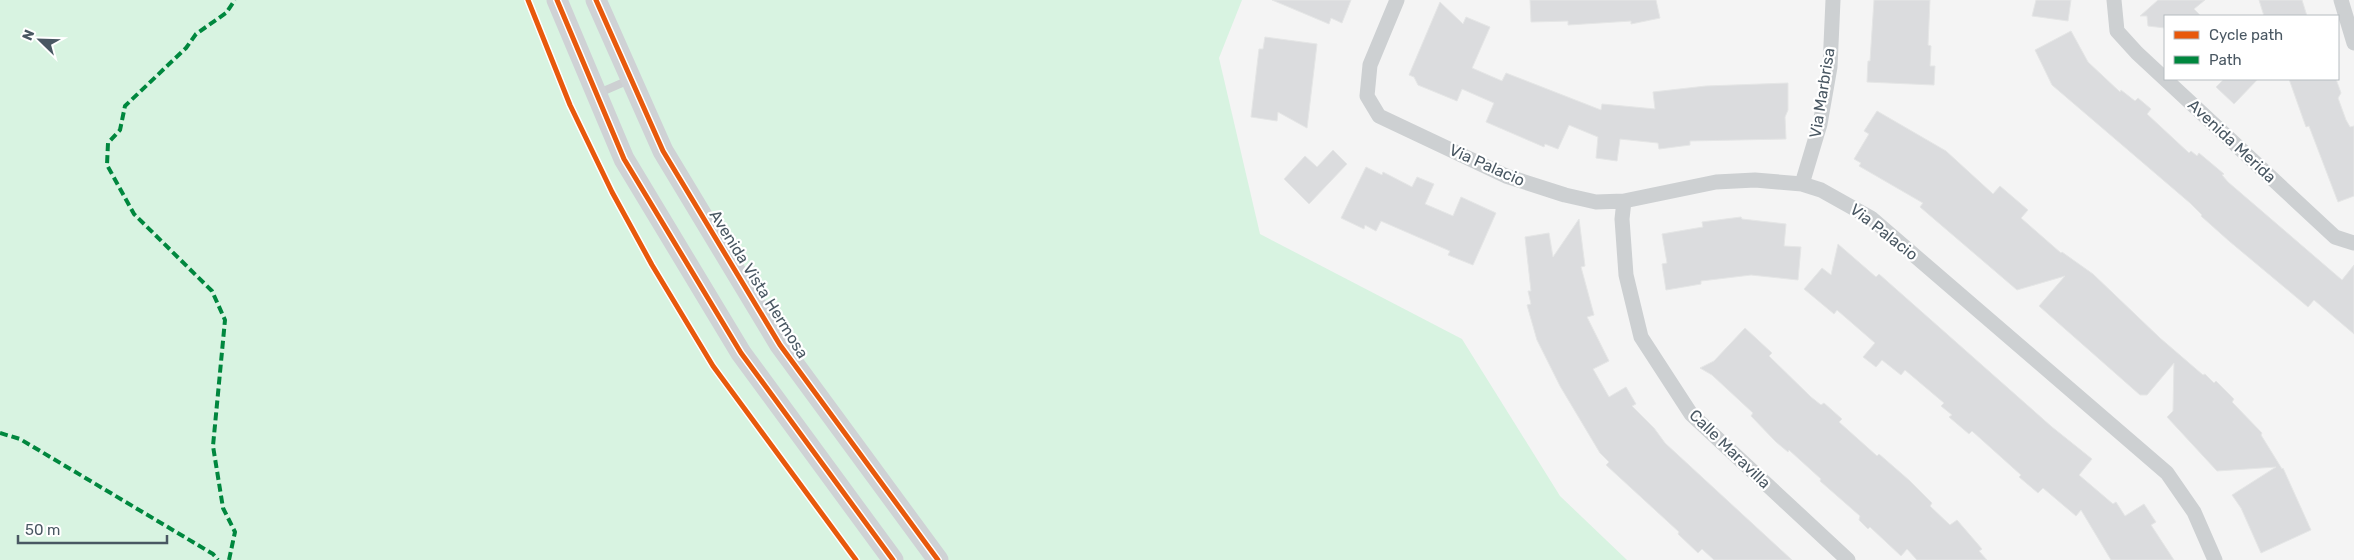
<svg xmlns="http://www.w3.org/2000/svg" width="2354" height="560" viewBox="0 0 2354 560" font-family="Rubik,sans-serif">
	<style>
		.green { fill: #d8f3e1 }
		.building { fill: #dbdcde; stroke: #e5e6e6 }
		.lines { fill: none; stroke-linecap: round; stroke-linejoin: round }
		.service { stroke: #cdd0d2; stroke-width: 8 }
		.minor { stroke: #cdd0d2; stroke-width: 15 }
		.secondary { stroke: #cfd2d5; stroke-width: 21 }
		.quiet { stroke: #00873e; stroke-width: 4; stroke-dasharray: 8 4; stroke-linecap: butt }
		.cycleway-casing { stroke: #fff; stroke-width: 8 }
		.cycleway { stroke: #e8590c; stroke-width: 5 }
		.labels { text-anchor: middle; dominant-baseline: central; stroke-width: 4.5; stroke-linejoin: round; paint-order: stroke }
		.street-label { font-size: 16px; fill: #495762; stroke: #fff }
	</style>
	<rect width="100%" height="100%" fill="#f4f4f4"/>
	<path class="green" d="M0 0H1242L1219 58 1260 234 1462 339 1560 496 1627 560H0Z"/>
	<path class="building" d="M1272 0H1351L1342 23 1331 18 1329 24Z
		M1530 0H1656L1660 18 1631 24V21L1568 25V21L1531 22Z
		M1874 0H1930L1928 45 1931 46 1930 66H1935L1934 85 1867 82 1868 61H1870Z
		M2036 0H2071L2068 21 2032 16Z
		M2158 0H2205L2194 9 2201 16H2165V28L2148 26 2147 16H2140Z
		M2259 0H2302L2307 16H2264Z
		M1440 2 1463 24 1466 17 1490 27 1472 68 1502 81 1506 73 1601 110 1602 104 1655 109 1653 92 1706 86 1788 83V110L1785 117 1786 139 1690 141V145L1659 149 1658 143 1620 139 1617 161 1596 158 1598 137 1569 125 1558 149 1545 144 1544 147 1486 122 1494 103 1462 89 1457 101 1418 85 1414 77 1409 75Z
		M2071 31 2088 62 2120 92 2121 90 2135 101 2138 98 2151 109 2147 114 2189 153 2191 151 2197 156 2199 153 2224 174 2222 175 2228 182 2342 280 2354 265V334L2314 300 2308 307 2229 241 2201 216 2202 215 2190 203 2052 85 2035 50Z
		M1265 37 1317 44 1307 128 1278 112 1277 121 1251 117 1259 49H1263Z
		M2224 79H2258L2234 104 2216 87Z
		M2289 79H2336L2341 93 2338 98 2346 120 2350 127 2354 126V196L2338 202 2309 126 2306 127Z
		M1877 111 1946 151 1993 194 2000 186 2028 210 2021 218 2061 253 2062 252 2093 274 2160 338 2203 375 2205 374 2214 383 2216 381 2234 399 2232 402 2262 433 2261 435 2282 469 2283 468 2311 530 2261 553 2241 508 2232 495 2276 467 2217 471 2167 417 2173 411 2174 363 2147 395H2140L2039 306 2065 276 2017 290 1920 207 1923 203 1859 166 1861 163 1854 159 1869 134 1864 131Z
		M1333 150 1347 164 1309 204 1284 179 1305 156 1317 167Z
		M1366 167 1382 175 1383 172 1412 187 1417 177 1434 184 1425 204 1453 216 1461 197 1496 213 1473 265 1448 255 1450 251 1381 221 1376 231 1365 225 1364 229 1341 218Z
		M1741 217 1742 219 1786 224 1784 246 1801 247 1798 280 1751 275 1701 281V284L1666 290 1662 264 1667 263 1662 234 1703 227 1702 222Z
		M1579 219 1585 266 1581 267 1594 315 1587 317 1609 361 1593 369 1609 397 1626 387 1636 404 1632 406 1654 428 1665 443 1792 560H1714L1702 549 1698 553 1678 534 1679 532 1606 465 1609 462 1600 453 1560 386 1537 340 1527 305 1531 304 1528 291H1531L1525 237 1549 233 1553 257Z
		M1838 244 1876 277 1879 274 2052 427 2092 459 2079 475 2113 504 2116 502 2125 516 2144 504 2156 522 2151 525 2174 560H2111L2081 510 2076 516 2043 488 2038 493 2019 477 2021 475 1972 431 1969 434 1949 417 1952 415 1941 406 1944 403 1905 370 1901 375 1882 360 1876 367 1863 357 1875 343 1837 310 1834 314 1804 289 1822 268 1831 275Z
		M1745 328 1772 353 1769 356 1811 397 1821 405 1824 403 1842 419 1839 422 1877 456 1879 454 1910 481 1932 503 1930 506 1950 525 1957 520 1982 549 1979 551 1987 560H1917L1907 549 1901 556 1870 527 1868 529 1859 520 1860 516 1820 481 1821 479 1789 450 1788 452 1776 442 1751 416 1753 413 1712 375 1700 368 1714 361Z"/>
	<g class="lines">
		<path class="service" d="M599 93 629 80"/>
		<path class="minor" d="M1397 0 1370 65 1367 96 1379 116 1506 176 1565 195 1596 202 1624 201 1716 182 1755 180 1802 184 1821 190 1871 218 2167 473 2194 512 2215 560
			M2114 0 2117 31 2137 53 2335 237 2354 243
			M2341 0 2354 43
			M1802 184 1820 124 1830 67 1833 0
			M1624 201 1622 219 1626 275 1641 337 1691 414 1848 560"/>
		<path class="secondary" d="M557 0 624 159 741 353 893 560
			M596 0 663 151 780 345 938 560"/>
		<path class="quiet" d="M0 433 20 439 213 554 218 560
			M229 560 235 532 223 508 213 446 225 320 212 291 134 214 107 165 108 143 120 130 125 106 186 48 196 34 226 13 235 0"/>
		<g class="cycleway-casing">
			<path id="cycleway" d="M528 0 570 105 612 192 652 265 713 366 856 560
				M557 0 624 159 741 353 893 560
				M596 0 663 151 780 345 938 560"/>
		</g>
		<use href="#cycleway" class="cycleway"/>
	</g>
	<g class="labels">
		<g class="street-label">
			<text transform="translate(1822 93) rotate(-81)">Via Marbrisa</text>
			<text transform="translate(2232 141) rotate(43)">Avenida Merida</text>
			<text transform="translate(1487 165) rotate(24)">Via Palacio</text>
			<text transform="translate(1884 232) rotate(38)">Via Palacio</text>
			<text transform="translate(759 284) rotate(58)">Avenida Vista Hermosa</text>
			<text transform="translate(1730 449) rotate(44)">Calle Maravilla</text>
		</g>
	</g>
	<rect x="2164" y="15" width="175" height="65" fill="#ffffff" stroke="#b6bcc0"/>
	<rect x="2174" y="31" width="25" height="8" fill="#e8590c" stroke="#b6bcc0"/>
	<text x="2209" y="40" font-size="15" fill="#495762">Cycle path</text>
	<rect x="2174" y="56" width="25" height="8" fill="#00873e" stroke="#b6bcc0"/>
	<text x="2209" y="65" font-size="15" fill="#495762">Path</text>
	<g transform="translate(40 40) rotate(293)" stroke="#ffffff" stroke-width="4" paint-order="stroke">
	<path d="M0-4L9 19L0 12L-9 19Z" fill="#495762"/>
	<text y="-8" font-size="14" font-weight="bold" text-anchor="middle" fill="#495762">N</text>
	</g>
	<path d="M18 535v8h149v-8" fill="none" stroke="#495762" stroke-width="2.5"/>
	<text x="25" y="535" font-size="15" fill="#495762" stroke="#ffffff" stroke-width="4" paint-order="stroke">50 m</text>
</svg>
